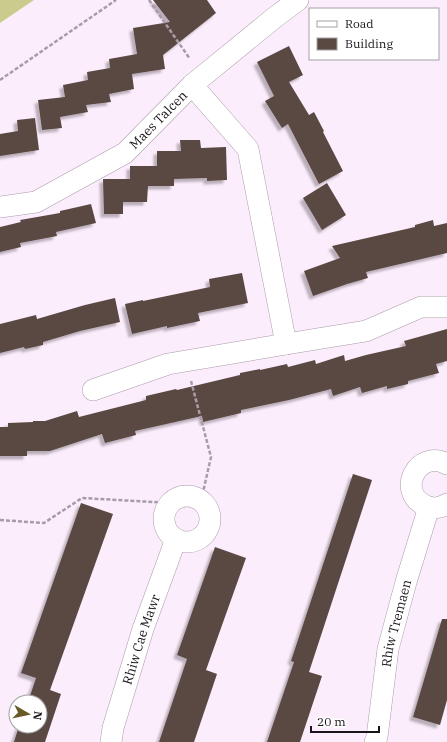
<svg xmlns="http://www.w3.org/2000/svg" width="447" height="742" viewBox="0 0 447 742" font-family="'IBM Plex Serif',serif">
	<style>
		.green { fill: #c9cc8d }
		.building { fill: #5a4843; filter: url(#shadow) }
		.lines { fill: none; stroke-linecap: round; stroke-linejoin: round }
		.street-casing { stroke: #aa9caa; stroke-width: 22 }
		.path { stroke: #a89ca8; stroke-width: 2.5; stroke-dasharray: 4 2; stroke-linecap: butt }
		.street { stroke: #fff; stroke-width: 21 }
		.labels { text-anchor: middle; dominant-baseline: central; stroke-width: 4; stroke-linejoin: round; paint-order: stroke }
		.street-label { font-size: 13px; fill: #191419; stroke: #fff }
	</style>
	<defs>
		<filter id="shadow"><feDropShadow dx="-3.5" dy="3.5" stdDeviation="1" flood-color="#0004"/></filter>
	</defs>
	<rect width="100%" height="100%" fill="#fcedfc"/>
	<path class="green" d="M0 0H34L0 23Z"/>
	<path class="building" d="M153 0H207L216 13 163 55 165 69 132 74 134 89 109 94 111 102 86 105 88 112 60 117 62 128 42 130 38 100 65 97 63 85 88 80 87 72 110 68 109 59 137 54 133 28 170 22Z
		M289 46 303 75 289 82 309 115 314 112 324 131 323 132 343 171 319 184 288 124 282 128 265 101 274 96 257 62Z
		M35 118 39 150 0 156V134L18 131 17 120Z
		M180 140H200L201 148 226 147 227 180 207 181V178L174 179V186H148L147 202H123V214H104L103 179H130V166H157V151H181Z
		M327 183 346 215 322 230 303 198Z
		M91 204 96 223 56 232 57 236 20 243 21 247 0 252V227L21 222 20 220 60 213V211Z
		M433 220 434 226 447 223V253L366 272 368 278 347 284 313 296 304 271 340 258 332 246 415 227V225Z
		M242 273 248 303 198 313 200 321 167 328V326L132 334 125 304 143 300V301L210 287 209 279Z
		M115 298 120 322 80 331 43 342V345L25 349 24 347 0 353V324L36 315 37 319 85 305Z
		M447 329V361L436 364 439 373 408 381V384L387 389V386L362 393 360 387 333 396 331 389 289 400 241 410V413L203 422 202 416 135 431 136 435 105 443 102 434 50 451H27V456H0V427H8V423L33 422V421H45L77 411 79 417 146 400V396L176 389 177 390 240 375V373L260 369V370L287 364 288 367 315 360 316 364 344 355 345 361 366 355 406 346 404 341Z
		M353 474 372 480 309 672 322 676 300 742H267L294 662 291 661Z
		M81 503 113 514 50 690 61 694 45 742H14L19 726H40V702H28L36 678 21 673Z
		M215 547 246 558 206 670 217 674 194 742H159L187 659 177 655Z
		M442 619H447V700L440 725 413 717Z"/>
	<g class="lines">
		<g class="street-casing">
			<g id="street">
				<path d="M192 85 248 149 286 344 366 331 421 307H447"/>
				<path id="s1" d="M0 207 36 202 125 153 192 85 274 18 298 0"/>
				<path d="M93 390 168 364 286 344"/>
				<path d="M447 464C418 448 395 492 426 506 433 509 441 508 447 504"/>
				<circle cx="187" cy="519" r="23"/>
				<path id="s2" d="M111 742 113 728 143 629 176 539"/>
				<path id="s3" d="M375 742 377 737 388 649 406 582 429 507"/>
			</g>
		</g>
		<path class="path" d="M149 0 190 59
			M0 80 116 0
			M191 381 211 457 201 501
			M0 520 44 523 82 498 171 503"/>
		<use href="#street" class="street"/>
	</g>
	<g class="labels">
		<g class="street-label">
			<text stroke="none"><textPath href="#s1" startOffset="185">Maes Talcen</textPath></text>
			<text stroke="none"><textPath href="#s3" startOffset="121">Rhiw Tremaen</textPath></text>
			<text stroke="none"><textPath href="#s2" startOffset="107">Rhiw Cae Mawr</textPath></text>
		</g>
	</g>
	<rect x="309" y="8" width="130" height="52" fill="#ffffff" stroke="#a3a1a3"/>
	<rect x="317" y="21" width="20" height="6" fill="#ffffff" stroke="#a3a1a3"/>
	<text x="345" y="28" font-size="12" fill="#191419">Road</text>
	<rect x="317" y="38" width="20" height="12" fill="#5a4843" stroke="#a3a1a3"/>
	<text x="345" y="48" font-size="12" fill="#191419">Building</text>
	<g transform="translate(28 714) rotate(99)"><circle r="19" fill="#ffffff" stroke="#a3a1a3"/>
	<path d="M0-3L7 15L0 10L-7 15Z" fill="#685927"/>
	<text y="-6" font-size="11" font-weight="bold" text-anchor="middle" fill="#191419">N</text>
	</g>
	<path d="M311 726v6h68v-6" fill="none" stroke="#191419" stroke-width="2"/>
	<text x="317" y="726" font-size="12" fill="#191419" stroke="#ffffff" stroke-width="3" paint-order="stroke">20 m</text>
</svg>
